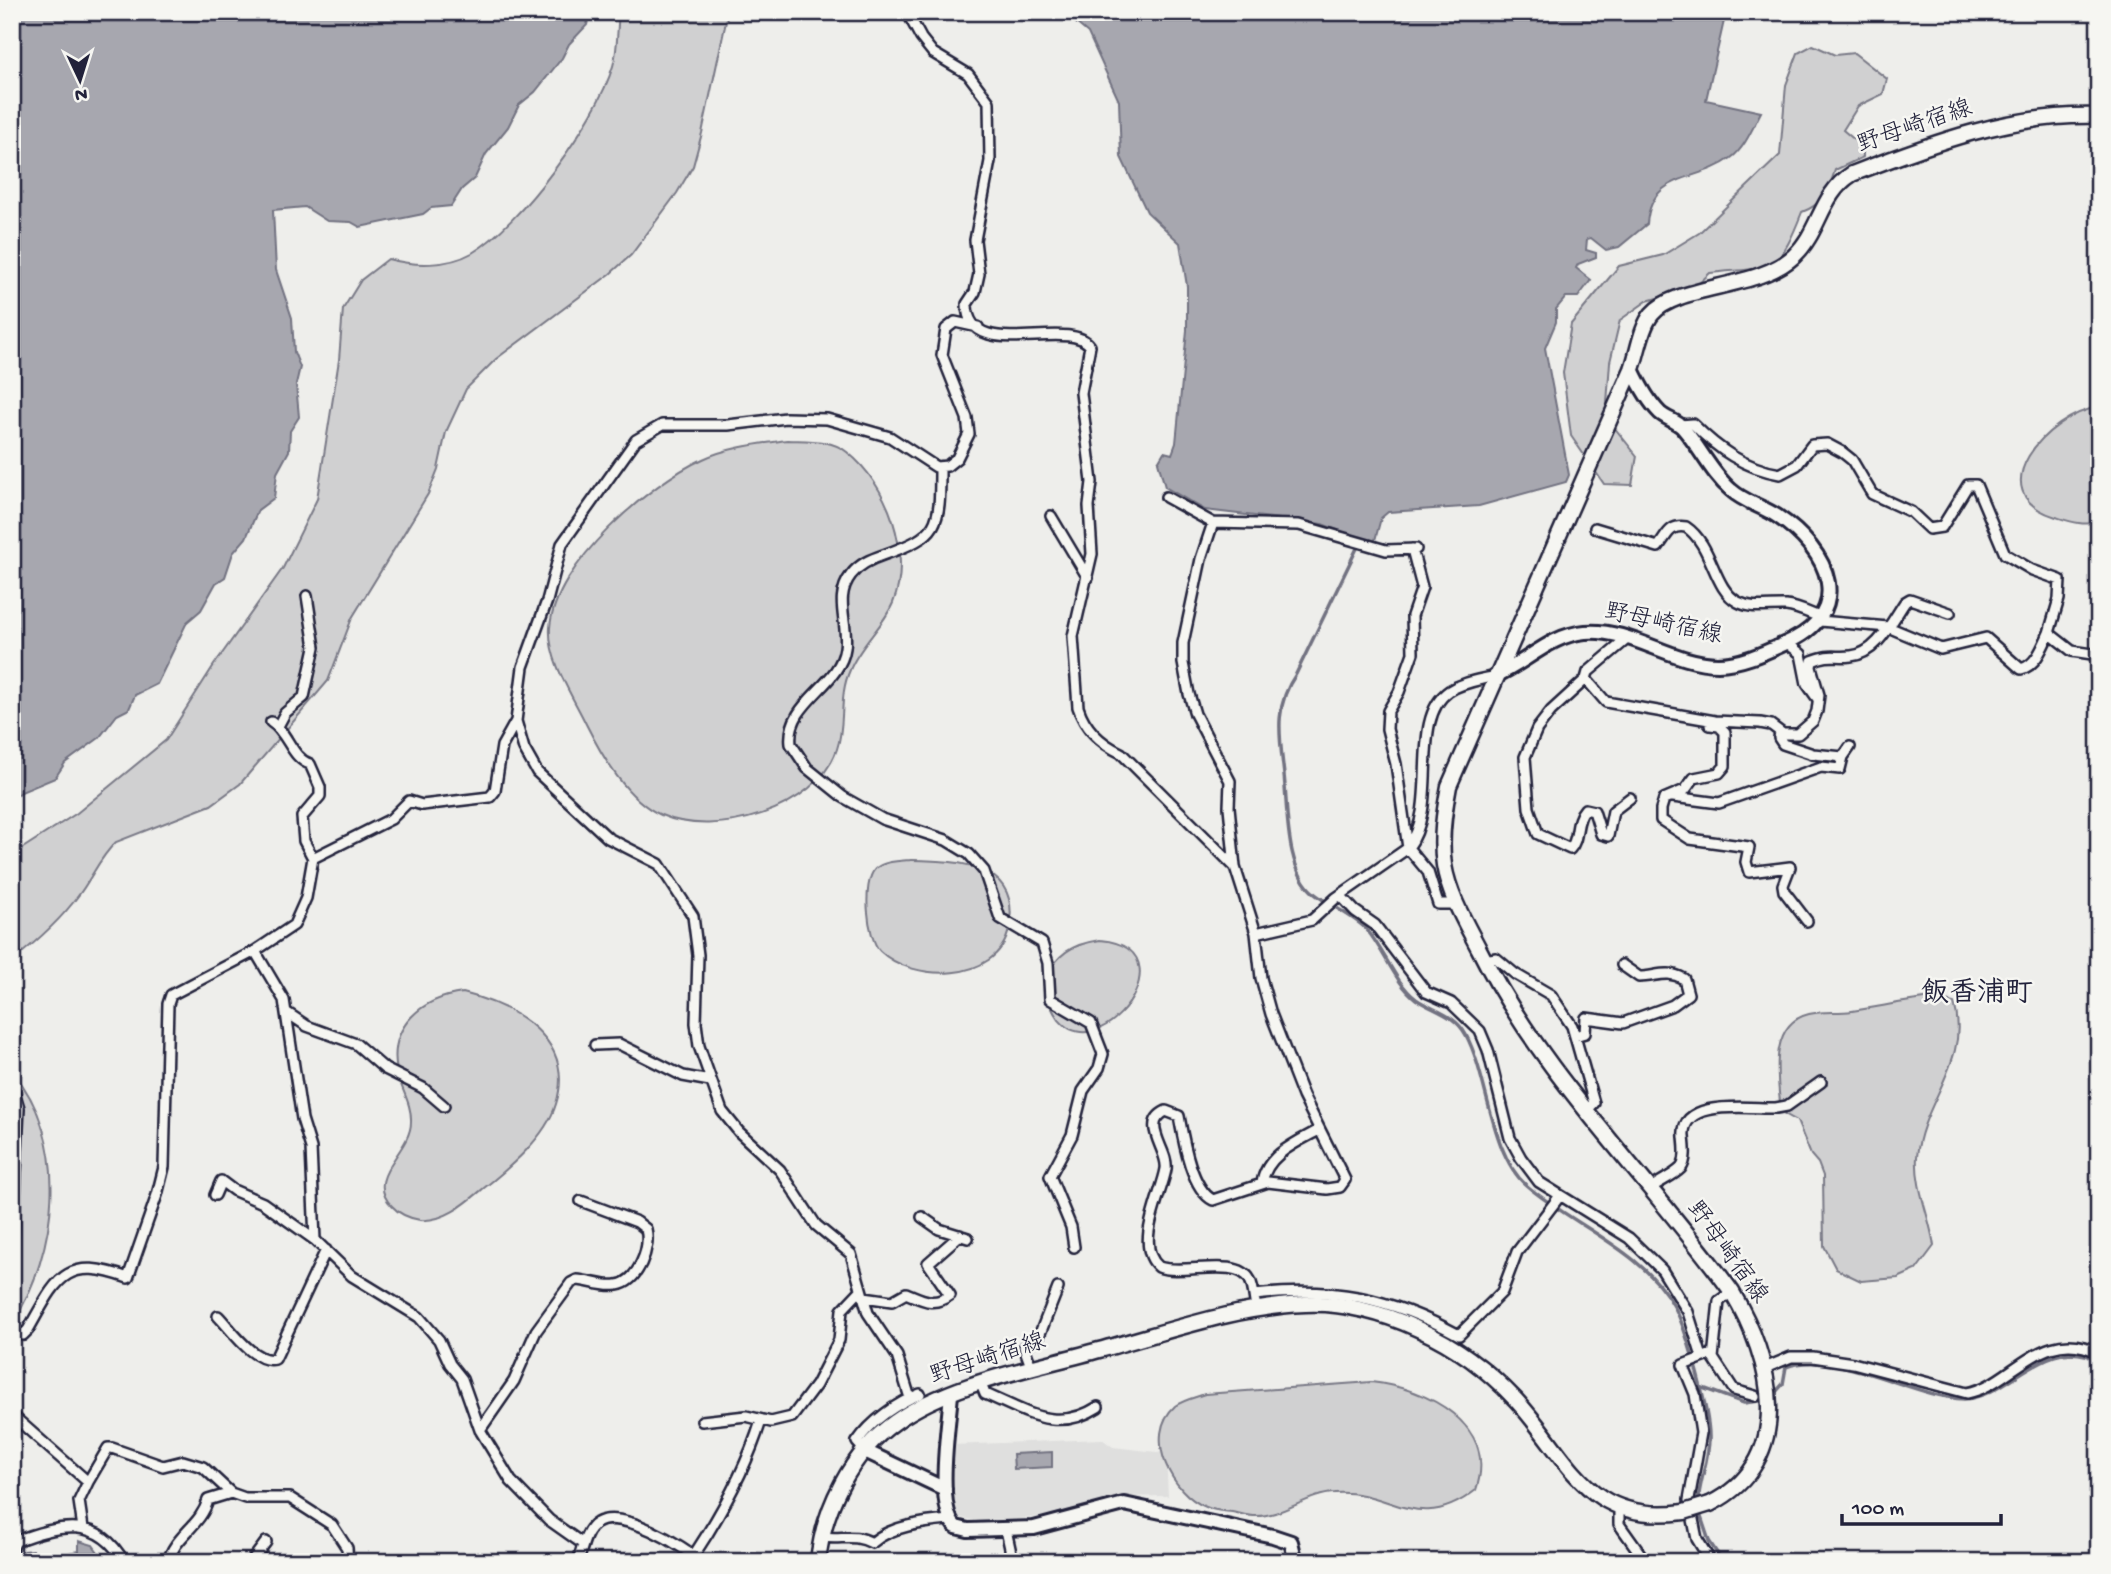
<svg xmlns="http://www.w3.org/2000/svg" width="2111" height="1574" viewBox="0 0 2111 1574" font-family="'Gochi Hand','Klee One',sans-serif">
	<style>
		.built { fill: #dfdfde }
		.green { fill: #d0d0d1; stroke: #797986; stroke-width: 2 }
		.water { fill: #a7a7af; stroke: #727281; stroke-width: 2 }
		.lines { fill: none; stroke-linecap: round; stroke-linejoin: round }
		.stream { stroke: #727281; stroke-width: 3.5 }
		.street-casing { stroke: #22223b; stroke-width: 14 }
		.secondary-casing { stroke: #22223b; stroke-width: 18 }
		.primary-casing { stroke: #22223b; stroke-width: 19 }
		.street { stroke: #f6f6f2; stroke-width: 9 }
		.secondary { stroke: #f6f6f2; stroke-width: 12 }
		.primary { stroke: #f6f6f2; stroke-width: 14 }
		.primary-bridge-casing { stroke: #22223b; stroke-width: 19; stroke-linecap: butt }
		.primary-bridge { stroke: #f6f6f2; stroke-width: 14 }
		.labels { text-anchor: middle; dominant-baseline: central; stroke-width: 5; stroke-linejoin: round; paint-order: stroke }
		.street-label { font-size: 24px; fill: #22223b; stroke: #f6f6f2 }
		.quarter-label { font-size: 28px; font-weight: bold; fill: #22223b; stroke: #f6f6f2 }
	</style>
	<rect width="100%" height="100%" fill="#eeeeeb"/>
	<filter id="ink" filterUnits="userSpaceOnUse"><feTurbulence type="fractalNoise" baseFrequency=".0143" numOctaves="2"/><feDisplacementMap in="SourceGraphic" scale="14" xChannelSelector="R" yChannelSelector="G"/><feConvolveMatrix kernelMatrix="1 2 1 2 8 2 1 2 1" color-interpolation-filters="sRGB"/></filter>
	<g filter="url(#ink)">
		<path class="built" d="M1102 1439 1113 1447 1166 1453 1168 1496 1115 1497 1053 1515 989 1523 957 1517 952 1507V1445Z"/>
		<path class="green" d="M619 12H728L702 133 693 166 677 193 631 255 610 274 496 359 466 389 446 432 438 469 428 494 352 618 328 681 240 784 211 805 116 842C99 858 92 878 78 896 60 921 36 942 12 961V855L77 813 166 740 214 665 283 568 317 499 339 360 343 309 361 280 388 259C414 266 447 267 472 253 521 224 597 120 613 66 618 50 617 29 619 12Z
			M1813 45 1835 55 1854 53 1887 79 1883 94 1858 106 1843 130 1863 147V157L1835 170C1829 190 1822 205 1802 212 1777 276 1773 266 1710 273L1695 287 1647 301 1620 320 1610 362 1606 417 1637 456 1632 485 1604 484 1571 436 1563 373 1571 324 1619 266 1663 255 1699 233 1780 155 1786 85 1798 53Z
			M2099 407V522C2083 526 2072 522 2056 517 1978 493 2047 415 2099 407Z
			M787 440C807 441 831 439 847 452 888 484 913 554 893 603 883 627 860 645 850 670 838 696 846 723 837 749 817 810 715 839 661 815 627 800 602 756 586 724 572 695 548 660 550 628 554 565 650 483 703 459 729 447 759 444 787 440Z
			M911 860C957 861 1022 862 1009 929 998 983 913 983 880 951 867 938 862 883 875 869 884 861 899 861 911 860Z
			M1100 940C1207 949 1067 1113 1044 981 1056 954 1072 944 1100 940Z
			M463 993C515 1006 576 1039 556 1104 546 1137 510 1167 484 1188 466 1203 445 1222 420 1220 408 1218 399 1214 392 1206 363 1177 411 1152 411 1122 412 1103 400 1088 397 1071 388 1026 422 998 463 993Z
			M1932 998 1954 1003C1972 1060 1921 1103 1917 1157 1915 1187 1930 1217 1934 1246L1916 1270 1898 1278 1861 1281 1836 1269 1824 1246 1823 1176 1818 1163 1811 1155 1797 1121 1781 1112C1778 1080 1767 1024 1809 1014 1823 1011 1838 1013 1852 1011 1879 1007 1905 1001 1932 998Z
			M12 1071C71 1142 58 1250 12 1325Z
			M1371 1382C1426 1388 1499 1424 1476 1490 1417 1536 1391 1489 1335 1493 1307 1494 1281 1518 1253 1516 1246 1516 1239 1513 1232 1512 1223 1511 1215 1511 1206 1507 1172 1494 1142 1436 1175 1406 1183 1400 1196 1397 1205 1394Z"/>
		<path class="water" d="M12 12H590L587 25 569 44 562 58 535 92 519 105 508 127 486 154 475 178 462 189 451 206 431 208 423 214 360 227 351 222 327 221 305 207 273 210 276 270 292 318 294 352 300 367 296 384 299 417 290 431 289 451 277 473 274 498 258 510 246 538 233 553 225 577 216 583 201 610 187 622 157 684 135 695 129 709 117 715 99 738 65 763 55 778 21 792 12 800Z
			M1063 12H1726L1706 100 1761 112C1753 127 1745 148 1731 158 1698 183 1651 171 1647 224L1619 247 1606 250 1591 238 1587 239 1586 250 1596 253V257L1578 264 1576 268 1591 280 1578 297H1566L1556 309V322L1545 348 1569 475 1566 482 1479 506 1388 512 1381 518 1374 544 1322 524 1205 510 1165 487 1158 462 1164 452 1172 454 1176 443 1187 330V286L1180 243 1147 212 1121 157 1119 101 1088 33Z
			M1052 1452V1467L1014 1469 1013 1454Z
			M79 1541 93 1545 105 1562H25L24 1551 33 1550 35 1559 79 1551Z"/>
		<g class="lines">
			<path class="stream" d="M1360 542 1296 674C1273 707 1280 738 1284 775 1288 811 1285 871 1315 894 1329 905 1357 918 1367 930 1384 950 1395 983 1416 999 1433 1011 1455 1014 1466 1035 1488 1076 1490 1153 1526 1185 1573 1226 1644 1250 1675 1308 1687 1331 1709 1410 1709 1436 1710 1457 1699 1481 1698 1503
				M1700 1387 1744 1403 1766 1400
				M1772 1396 1783 1384 1786 1367C1835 1348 1913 1397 1964 1399 2013 1395 2044 1333 2099 1360
				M1699 1511 1709 1541 1723 1562"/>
			<g class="street-casing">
				<path id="street" d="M907 12 921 38 933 53 968 74 989 102 990 161 975 240 979 274 975 292 967 304C967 365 1069 316 1090 346L1081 393 1092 482 1089 506 1092 554 1073 636 1078 707C1085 729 1100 743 1121 753L1235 867
					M1680 425 1693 424C1718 449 1744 468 1780 474L1797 465 1812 445 1827 444 1842 452 1852 460 1872 494 1911 512 1929 529 1942 527 1968 485H1976L2005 554 2032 570 2060 580 2059 599 2049 633 2072 651 2099 655
					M940 468C940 527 940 535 883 555 871 559 859 564 851 575 833 598 849 623 845 648 840 686 786 702 791 744L807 768 843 797 882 819 946 840 969 854 984 871 1000 918 1042 943 1048 963 1050 999 1091 1023 1103 1054 1099 1068 1083 1091 1072 1135 1050 1176 1071 1227 1074 1247
					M1166 497 1213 523 1299 525 1386 550 1416 549
					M1051 516 1088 578
					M1213 523 1201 559 1183 643V663L1189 694 1195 714 1230 781 1229 807 1235 867 1256 933 1261 978 1271 1014 1303 1096 1345 1180 1340 1187 1327 1189 1268 1182 1213 1200C1191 1189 1183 1138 1179 1116L1166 1111C1139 1124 1169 1150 1166 1169 1162 1194 1133 1246 1159 1267 1181 1276 1238 1256 1250 1280 1254 1288 1254 1299 1256 1308
					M1595 528 1658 547C1667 536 1669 524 1686 527 1713 545 1713 589 1738 602 1753 610 1769 605 1786 606 1798 607 1811 614 1822 618
					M1412 549 1422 587 1412 616 1413 653 1399 692 1388 711 1387 729 1396 764 1408 848 1428 872 1438 904H1456
					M1820 621 1888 627 1941 649 1986 638 2021 669C2036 666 2043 646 2049 633
					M1627 639 1588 672 1586 679 1606 702 1715 721 1760 723 1771 725 1783 734H1798L1813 721 1817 711 1819 695 1811 667 1812 661C1831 653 1834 658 1851 656 1877 654 1892 621 1905 602L1910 599 1950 613
					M1787 643 1801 654 1807 684 1817 698
					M1586 679 1551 711 1537 729 1525 757 1529 808 1538 834 1570 849C1580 839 1574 821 1585 809L1594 811 1601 834 1608 836 1613 811 1630 798
					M516 721 502 746 495 791 490 797 422 805 409 801 391 819 313 858 306 898 294 925 255 951 284 1000 302 1119 311 1148 315 1240 352 1276 419 1317 439 1340 450 1364 462 1379 480 1430 511 1481 549 1520 583 1544
					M271 722C288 732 291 758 310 764L320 787V796L302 817 304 841 313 858
					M1710 725 1719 726 1725 732V766L1719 773 1694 778 1685 790 1664 799 1661 809V820L1690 839 1749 847 1746 862 1749 872 1790 867 1783 885 1784 891 1807 921
					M278 726 285 713 304 697 315 647 307 596
					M1780 732 1779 738 1783 744 1813 754 1843 757 1850 747
					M1673 797 1719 803 1821 767 1840 769 1843 757
					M1340 895 1355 911 1375 925 1426 992 1451 1003 1480 1031 1488 1050 1510 1138 1521 1158 1539 1182 1629 1238 1662 1270 1688 1312 1702 1357
					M1256 933 1312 920 1336 898 1408 848C1441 804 1408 720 1449 691 1463 682 1480 680 1495 676
					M1484 960 1496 958 1515 974 1551 995 1572 1026 1594 1103 1585 1112
					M286 1012 307 1026 356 1044 385 1069 423 1088 444 1106
					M1575 1036 1585 1033 1586 1018 1623 1023 1673 1005 1688 994 1684 979C1667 969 1656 977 1639 977L1622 965
					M595 1045 619 1044 683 1076 710 1081
					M12 1085 19 1108 12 1259
					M1262 1183C1266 1155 1297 1142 1319 1130
					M1650 1189C1659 1181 1672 1177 1681 1168 1687 1161 1685 1146 1684 1137 1680 1097 1752 1109 1776 1108L1787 1106 1821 1082
					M215 1195 221 1181 233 1190 263 1203 315 1240
					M922 1217 939 1229 968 1238
					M1732 1292 1719 1301 1713 1358 1734 1390 1755 1396
					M1254 1295C1333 1286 1389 1297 1459 1335L1502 1292 1517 1252 1559 1197
					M864 1297 892 1301 906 1293C923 1300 934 1307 950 1295L928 1263 960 1235
					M218 1316C231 1329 254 1364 275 1359L326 1250
					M12 1329 23 1335 28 1330C57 1279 64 1255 128 1278L157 1195 164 1167 168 1004 171 995 255 951
					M1765 1368 1791 1357H1813L1853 1363 1967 1393C2010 1386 2043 1323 2099 1353
					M1032 1369 1024 1347 1039 1336 1058 1288
					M981 1384 985 1394C1026 1411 1056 1434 1098 1407
					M910 1398 897 1356 868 1313 851 1254 816 1225 780 1170 739 1132 722 1111 699 1046 696 1023 698 955 693 916 659 864 608 838 537 772 524 749 516 721 523 667 547 601 562 544 636 440 662 425H728L786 418 827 419 890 437 936 467 947 466 957 458 969 434 967 418 942 355 946 329 955 322 978 327
					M12 1415 88 1482 108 1448H112L163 1466 183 1461 203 1467 231 1493 245 1498H290L332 1525 347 1548 348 1562
					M702 1421 746 1416 771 1422 792 1417 816 1385 839 1340 842 1310 859 1292
					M480 1430 514 1381 536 1331 571 1283 577 1280C590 1281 604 1287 617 1285 638 1282 651 1248 646 1229L637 1222 581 1201
					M865 1451 857 1442C871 1421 897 1403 920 1394
					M1619 1507V1524L1646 1562
					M83 1528 79 1501 88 1482
					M1006 1530 1013 1562
					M823 1537C841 1540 854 1533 872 1543 890 1526 925 1522 949 1520
					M12 1549 16 1541C59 1524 99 1516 124 1562
					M694 1555C721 1514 746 1469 761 1421
					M168 1562C174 1536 201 1526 208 1500L231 1493
					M251 1562 266 1542
					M578 1562C582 1549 585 1530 597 1523 621 1508 683 1545 701 1562
					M1711 1562 1697 1539 1689 1500 1701 1433 1695 1394 1683 1365 1712 1354"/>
			</g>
			<g class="secondary-casing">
				<path id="secondary" d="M1495 676C1526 663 1550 635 1585 632 1631 628 1673 664 1718 664 1740 664 1764 653 1784 644 1857 613 1830 551 1777 516 1762 506 1744 502 1731 490 1711 473 1700 447 1682 427 1676 421 1667 419 1660 413 1648 401 1639 384 1632 369
					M951 1394C949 1422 935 1509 956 1527L968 1530 1034 1528 1124 1504 1273 1536 1291 1542 1294 1554 1291 1562
					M865 1451 945 1489"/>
			</g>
			<g class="primary-casing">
				<path id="primary" d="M1710 1504C1798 1460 1772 1359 1732 1292 1648 1176 1543 1078 1479 949 1465 922 1449 895 1444 865 1440 839 1444 812 1449 786L1632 369C1638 353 1641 327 1652 314 1677 284 1758 290 1794 256 1820 232 1820 194 1852 174 1932 143 2012 113 2099 116
					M818 1562C823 1509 851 1453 895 1422 949 1383 1035 1368 1099 1350 1167 1332 1235 1307 1305 1304 1342 1302 1384 1313 1418 1329 1456 1346 1488 1370 1516 1400 1571 1460 1586 1525 1684 1512"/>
			</g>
			<use href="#street" class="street"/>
			<use href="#secondary" class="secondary"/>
			<use href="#primary" class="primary"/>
			<g class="primary-bridge-casing">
				<path id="primary-bridge" d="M1684 1512 1710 1504"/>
			</g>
			<use href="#primary-bridge" class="primary-bridge"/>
		</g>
	</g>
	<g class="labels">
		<g class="street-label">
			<text transform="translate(1915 128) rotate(-19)">野母崎宿線</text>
			<text transform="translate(1663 625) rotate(12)">野母崎宿線</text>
			<text transform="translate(1726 1253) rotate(54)">野母崎宿線</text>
			<text transform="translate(988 1360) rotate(-18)">野母崎宿線</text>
		</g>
		<g class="quarter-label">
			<text x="1977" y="994">飯香浦町</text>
		</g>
	</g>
	<rect width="2111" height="1574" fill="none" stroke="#f6f6f2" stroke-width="42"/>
	<rect x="21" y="21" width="2069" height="1532" fill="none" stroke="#22223b" stroke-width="2.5" filter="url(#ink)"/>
	<g transform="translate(80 80) rotate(176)" stroke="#f6f6f2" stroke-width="5" paint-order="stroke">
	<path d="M0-5L12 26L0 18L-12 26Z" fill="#22223b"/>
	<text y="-10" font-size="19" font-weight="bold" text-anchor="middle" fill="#22223b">N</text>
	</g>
	<path d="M1842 1514v10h159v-10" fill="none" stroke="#22223b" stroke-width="3.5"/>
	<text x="1852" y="1514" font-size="21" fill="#22223b" stroke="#f6f6f2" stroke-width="5" paint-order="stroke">100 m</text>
</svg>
